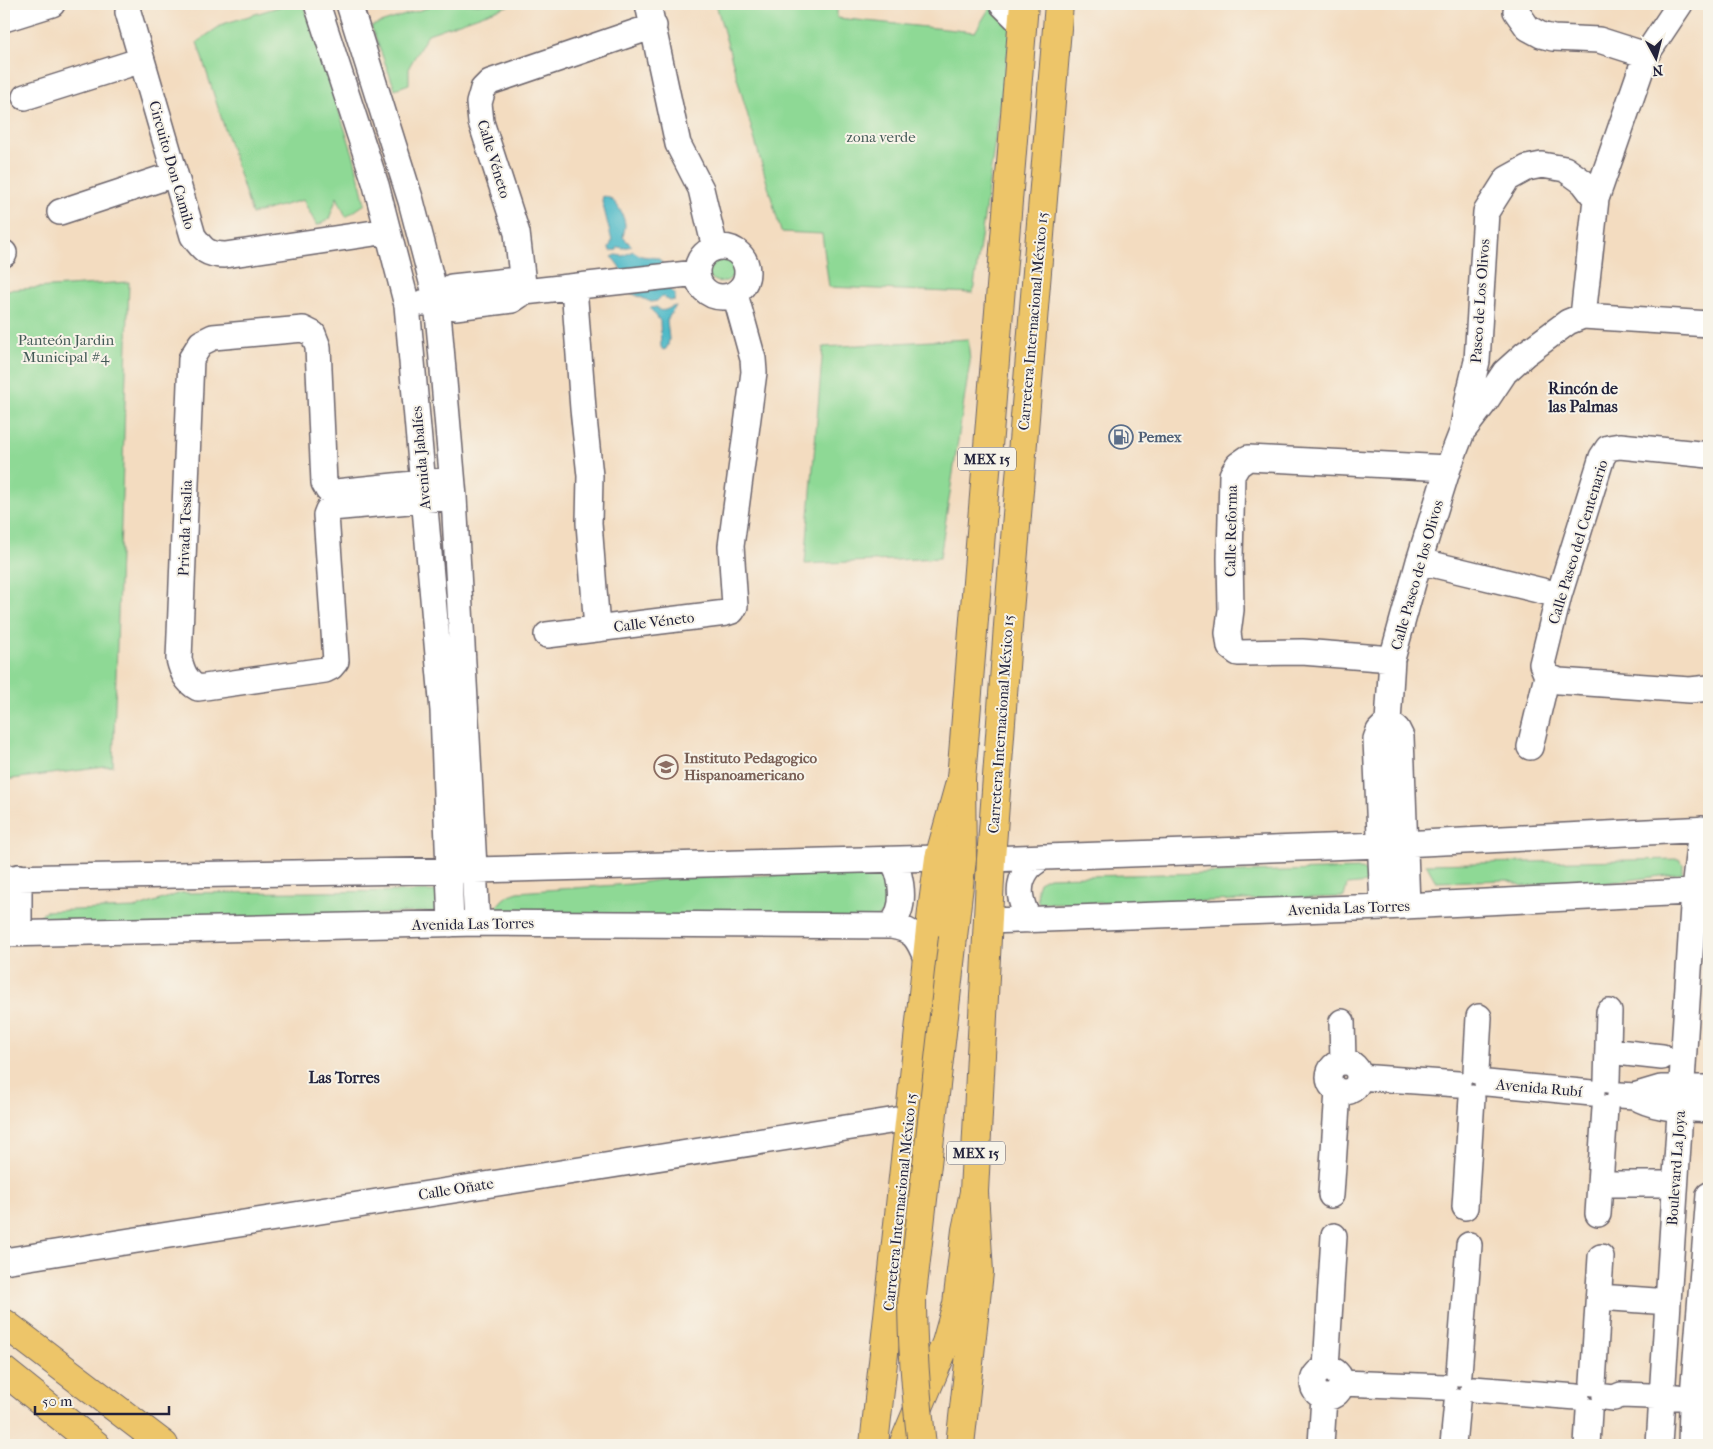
<svg xmlns="http://www.w3.org/2000/svg" width="1713" height="1449" viewBox="0 0 1713 1449" font-family="'IM FELL French Canon',serif">
	<style>
		.green { fill: #8ed995; stroke: #587e68 }
		.water { fill: #4db9c7; stroke: #386e81 }
		.lines { fill: none; stroke-linecap: round; stroke-linejoin: round }
		.minor-casing { stroke: #6b636a; stroke-width: 28 }
		.major-casing { stroke: #6b636a; stroke-width: 30 }
		.highway-casing { stroke: #6b636a; stroke-width: 30 }
		.minor { stroke: #fff; stroke-width: 25 }
		.major { stroke: #edc569; stroke-width: 28 }
		.highway { stroke: #edc569; stroke-width: 28 }
		.highway-bridge-casing { stroke: #6b636a; stroke-width: 30; stroke-linecap: butt }
		.highway-bridge { stroke: #edc569; stroke-width: 28 }
		.labels { text-anchor: middle; dominant-baseline: central; stroke-width: 4; stroke-linejoin: round; paint-order: stroke }
		.shield { fill: #f7f3e8; stroke: #62616f; stroke-width: 1 }
		.shield-label { font-size: 14px; font-weight: bold; fill: #22223b }
		.park-label { font-size: 15px; fill: #425956; stroke: #f7f3e8 }
		.street-label { font-size: 15px; fill: #22223b; stroke: #f7f3e8 }
		.service-label { font-size: 15px; font-weight: bold; fill: #4e5e75; stroke: #f7f3e8; text-anchor: start }
		.education-label { font-size: 15px; font-weight: bold; fill: #785e54; stroke: #f7f3e8; text-anchor: start }
		.neighbourhood-label { font-size: 16px; font-weight: bold; fill: #22223b; stroke: #f7f3e8 }
	</style>
	<rect width="100%" height="100%" fill="#f7f3e8"/>
	<filter id="ink" filterUnits="userSpaceOnUse"><feTurbulence type="fractalNoise" baseFrequency=".02" numOctaves="2"/><feDisplacementMap in="SourceGraphic" scale="10" xChannelSelector="R" yChannelSelector="G"/><feConvolveMatrix kernelMatrix="1 2 1 2 8 2 1 2 1" color-interpolation-filters="sRGB"/></filter>
	<filter id="wash" filterUnits="userSpaceOnUse"><feTurbulence type="fractalNoise" baseFrequency=".0096" numOctaves="4" result="noise"/><feDisplacementMap in="SourceGraphic" scale="20" xChannelSelector="R" yChannelSelector="G"/><feGaussianBlur stdDeviation="1.12" result="paint"/><feColorMatrix in="noise" values="0 0 0 0 0 0 0 0 0 0 0 0 0 0 0 0 0 1.4 0 .05"/><feComposite in="paint" operator="in"/></filter>
	<g filter="url(#wash)">
		<rect width="100%" height="100%" fill="#f3dcc0"/>
		<path class="green" d="M288 4H304L354 157 365 204 346 217 337 197 329 219 317 226 303 200 252 214 197 42 223 24Z
			M439 4H513L428 34 409 67V84L395 89 371 26Z
			M716 4H837V18L975 32 992 4 1012 23 973 293 829 287 822 234 781 232Z
			M706 267a15 15 0 1 1 30 0a15 15 0 1 1-30 0Z
			M129 282 113 766 4 780V290Z
			M968 339 970 362 940 558 805 564 823 347Z
			M1679 859 1683 864V873L1591 885 1523 886 1507 880 1436 882 1426 864Z
			M1362 869 1369 874V883L1347 885 1344 897 1138 903H1038L1037 888 1039 882 1049 877Z
			M884 871C890 882 896 902 884 912 878 918 864 922 856 926L494 912C500 900 505 896 518 892L630 884 666 879Z
			M443 891 445 911 34 931 35 920 45 911 136 908 181 893Z"/>
		<path class="water" d="M603 196C615 197 623 213 625 224 625 228 624 232 623 237L632 246 623 248 618 247 617 250 610 251 609 248 612 241 602 201Z
			M633 251 641 256 658 258 661 261 666 286 675 294V300L670 301 662 296 657 301 651 302 631 293 619 266 612 257 616 255 623 256Z
			M676 306 667 320 669 339 668 345 666 349 663 350 661 347 660 321 650 308 657 307 659 310C666 312 669 307 676 306Z"/>
	</g>
	<g filter="url(#ink)">
		<g class="lines">
			<g class="minor-casing">
				<path id="minor" d="M317 4 376 185 407 305 443 711 451 924
					M349 4 411 201 437 301 454 497 477 923
					M648 4 678 144 701 189 715 248
					M1002 4 1022 24
					M1518 4 1516 11 1528 28 1541 35 1553 38 1599 40 1646 55
					M128 12 193 236C203 250 207 255 225 255L388 231
					M4 19 52 4
					M25 97 142 60
					M60 212 175 174
					M697 272a25 25 0 1 1 50 0a25 25 0 1 1-50 0Z
					M4 253V254
					M574 287 583 409 590 476 589 523 597 629
					M524 292 517 233 481 122 479 103 483 89 490 82 654 26
					M442 301 452 287 508 281 522 292
					M422 303 442 301 455 307 512 300 524 292 697 273
					M1583 316 1596 199 1646 55 1680 4
					M1465 428 1485 402 1505 372 1525 354 1568 322 1583 316 1709 324
					M452 480 336 492 328 490 324 483 318 347 313 334 303 329 213 337 201 343 191 359 179 659C182 671 186 682 198 688L325 670 331 667 336 661 326 515 328 510 331 508 454 497
					M1419 561 1559 595
					M547 635 726 613 732 611 735 606 731 546 754 372 753 359 735 294
					M1392 659 1302 652 1238 653 1230 647 1228 633 1231 610 1230 558 1232 475 1238 465 1248 458 1448 468
					M1547 676 1559 681 1690 690 1709 688
					M1388 722 1397 729 1401 737 1407 906
					M1530 747 1547 676 1542 664 1559 595 1602 457 1608 448 1620 446 1709 455
					M991 859 1381 845 1709 829
					M891 860C901 870 904 897 899 911 898 916 894 921 891 926
					M19 877V933
					M4 878 474 870 939 858
					M1383 907 1376 739 1379 731 1388 722 1392 659 1419 561 1448 468 1462 432 1469 394 1477 361 1486 212 1507 179 1527 168 1542 165 1565 169 1583 182 1596 199
					M1029 920C1021 904 1015 887 1027 870 1030 865 1038 861 1042 857
					M988 921 1383 907 1709 891
					M4 934 477 923 891 926C913 929 918 938 926 958
					M1342 1022 1343 1061
					M1608 1051 1662 1057
					M1329 1077a15 15 0 1 1 30 0a15 15 0 1 1-30 0Z
					M1476 1071 1479 1017
					M1359 1077 1458 1084
					M1607 1080 1609 1012
					M1487 1083 1592 1093
					M1620 1095 1634 1096 1661 1088H1709
					M1634 1096C1657 1110 1683 1108 1709 1110
					M1600 1184H1662
					M1331 1195 1338 1091
					M1465 1207 1472 1098
					M1598 1214 1605 1108
					M4 1261 909 1118
					M1599 1297 1655 1301
					M1326 1368 1334 1236
					M1313 1383a14 14 0 1 1 28 0a14 14 0 1 1-28 0Z
					M1459 1373 1469 1245
					M1342 1383 1444 1387
					M1593 1383 1601 1257
					M1473 1389 1577 1397
					M1605 1397 1614 1398 1621 1395 1677 1397
					M1321 1445 1324 1397
					M1453 1445 1457 1402
					M1587 1445 1589 1411
					M1659 1445 1694 891 1701 829
					M1691 1445 1692 1408 1709 1195"/>
			</g>
			<g class="major-casing">
				<path id="major" d="M874 1445 932 911 939 858 961 779 1024 4
					M960 1445 979 1272 974 1192 991 859 1009 612 1059 4"/>
			</g>
			<g class="highway-casing">
				<path id="highway" d="M953 937 962 859 961 779
					M4 1323 164 1445
					M4 1371 96 1445
					M903 1445 946 1343 957 1304 966 1230 974 1192"/>
			</g>
			<use href="#minor" class="minor"/>
			<use href="#major" class="major"/>
			<use href="#highway" class="highway"/>
			<g class="highway-bridge-casing">
				<path id="highway-bridge" d="M922 1445C916 1395 912 1345 912 1295L953 937"/>
			</g>
			<use href="#highway-bridge" class="highway-bridge"/>
		</g>
	</g>
	<defs>
		<g id="fuel-ring" transform="scale(1.25)"><circle r="9.5" fill="#f7f3e8" stroke="#5c6f8a" stroke-width="1.5"/><path d="M-5.5-6h7V0h2V4h1.3V-2.5L3-4.5l.8-.8L6-3V5H2.5V1h-1V6h-7ZM-4.2-4.7v3.2H.2V-4.7Z" fill="#5c6f8a"/></g>
		<g id="school-ring" transform="scale(1.25)"><circle r="9.5" fill="#f7f3e8" stroke="#8d6e63" stroke-width="1.5"/><path d="M0-5L7-2L0 1L-7-2ZM-4 1L0 2.5L4 1V4Q0 6-4 4Z" fill="#8d6e63"/></g>
	</defs>
	<g fill-rule="evenodd">
		<use href="#fuel-ring" x="1121" y="437"/>
		<use href="#school-ring" x="666" y="767"/>
	</g>
	<g class="labels">
		<g class="shield">
			<rect x="958" y="447.5" width="58" height="23" rx="4"/>
			<rect x="947" y="1141.5" width="58" height="23" rx="4"/>
		</g>
		<g class="shield-label">
			<text x="987" y="459">MEX 15</text>
			<text x="976" y="1153">MEX 15</text>
		</g>
		<g class="park-label">
			<text x="881" y="137">zona verde</text>
			<text x="66" y="340">Panteón Jardin<tspan x="66" dy="17">Municipal #4</tspan></text>
		</g>
		<g class="street-label">
			<text transform="translate(494 159) rotate(73)">Calle Véneto</text>
			<text transform="translate(172 165) rotate(74)">Circuito Don Camilo</text>
			<text transform="translate(1480 301) rotate(-86)">Paseo de Los Olivos</text>
			<text transform="translate(1033 321) rotate(-85)">Carretera Internacional México 15</text>
			<text transform="translate(421 458) rotate(-95)">Avenida Jabalíes</text>
			<text transform="translate(185 528) rotate(-88)">Privada Tesalia</text>
			<text transform="translate(1231 531) rotate(-89)">Calle Reforma</text>
			<text transform="translate(1578 542) rotate(-73)">Calle Paseo del Centenario</text>
			<text transform="translate(1417 575) rotate(-74)">Calle Paseo de los Olivos</text>
			<text transform="translate(654 622) rotate(-7)">Calle Véneto</text>
			<text transform="translate(1001 724) rotate(-86)">Carretera Internacional México 15</text>
			<text transform="translate(1349 908) rotate(-2)">Avenida Las Torres</text>
			<text transform="translate(473 924) rotate(-1)">Avenida Las Torres</text>
			<text transform="translate(1539 1088) rotate(5)">Avenida Rubí</text>
			<text transform="translate(1676 1168) rotate(-86)">Boulevard La Joya</text>
			<text transform="translate(456 1189) rotate(-9)">Calle Oñate</text>
			<text transform="translate(900 1202) rotate(-84)">Carretera Internacional México 15</text>
		</g>
		<g class="service-label">
			<text x="1138" y="437">Pemex</text>
		</g>
		<g class="education-label">
			<text x="684" y="758">Instituto Pedagogico<tspan x="684" dy="17">Hispanoamericano</tspan></text>
		</g>
		<g class="neighbourhood-label">
			<text x="1583" y="388">Rincón de<tspan x="1583" dy="18">las Palmas</tspan></text>
			<text x="344" y="1077">Las Torres</text>
		</g>
	</g>
	<rect width="1713" height="1449" fill="none" stroke="#f7f3e8" stroke-width="20"/>
	<g transform="translate(1656 58) rotate(173)" stroke="#f7f3e8" stroke-width="4" paint-order="stroke">
	<path d="M0-4L9 19L0 12L-9 19Z" fill="#22223b"/>
	<text y="-8" font-size="14" font-weight="bold" text-anchor="middle" fill="#22223b">N</text>
	</g>
	<path d="M35 1406v8h134v-8" fill="none" stroke="#22223b" stroke-width="2.5"/>
	<text x="42" y="1406" font-size="15" fill="#22223b" stroke="#f7f3e8" stroke-width="4" paint-order="stroke">50 m</text>
</svg>
